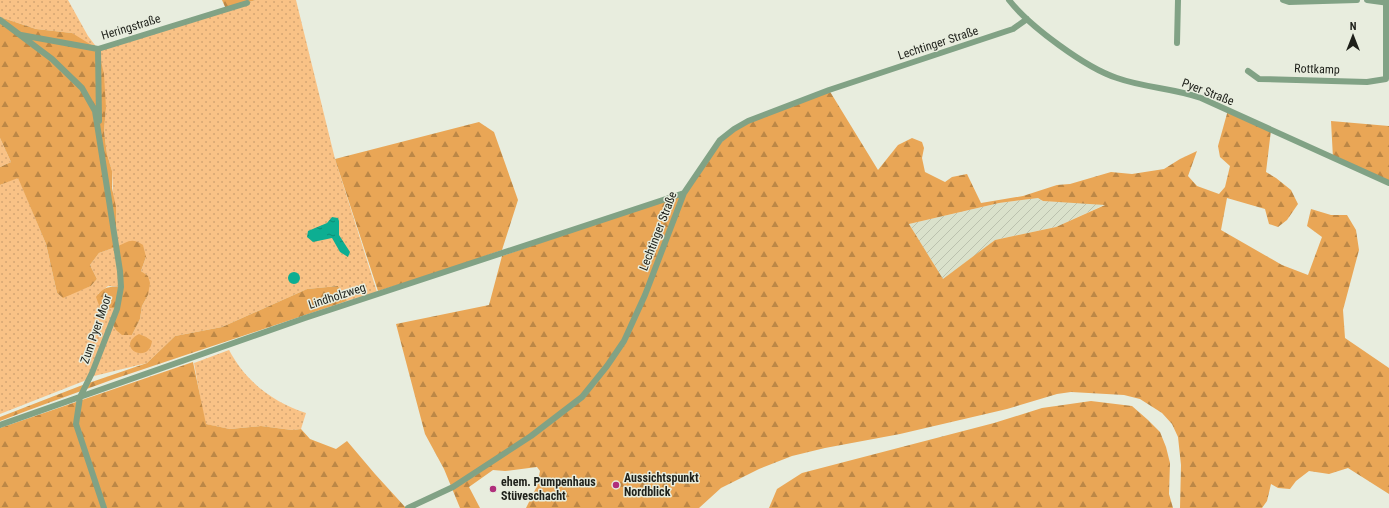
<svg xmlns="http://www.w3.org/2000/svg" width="1389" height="508" viewBox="0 0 1389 508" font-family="'Roboto Condensed',sans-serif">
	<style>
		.industrial { fill: url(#industrial-furrows) }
		.grass { fill: url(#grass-dots); fill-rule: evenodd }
		.forest { fill: url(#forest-firs); fill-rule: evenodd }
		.water { fill: url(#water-ripples) }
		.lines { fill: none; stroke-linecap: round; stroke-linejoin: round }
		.minor { stroke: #81a285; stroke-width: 6 }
		.poi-dot { fill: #b02f7c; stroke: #e8edde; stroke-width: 1.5 }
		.labels { text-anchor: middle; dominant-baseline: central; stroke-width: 3; stroke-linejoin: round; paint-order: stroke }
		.street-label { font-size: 12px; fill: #1e201a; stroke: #e8edde }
		.poi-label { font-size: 12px; font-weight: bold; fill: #1e201a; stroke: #e8edde; text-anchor: start }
	</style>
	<defs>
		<pattern id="industrial-furrows" width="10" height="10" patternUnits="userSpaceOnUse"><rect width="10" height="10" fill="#dae1cb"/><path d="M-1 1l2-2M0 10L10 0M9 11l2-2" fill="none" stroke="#bbc1ae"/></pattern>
		<pattern id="grass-dots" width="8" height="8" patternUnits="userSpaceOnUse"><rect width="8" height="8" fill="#f9c286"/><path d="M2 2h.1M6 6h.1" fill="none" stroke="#d5a673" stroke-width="1.8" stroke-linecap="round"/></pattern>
		<pattern id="forest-firs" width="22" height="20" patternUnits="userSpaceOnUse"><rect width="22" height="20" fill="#e9a656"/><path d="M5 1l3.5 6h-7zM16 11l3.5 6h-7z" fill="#bc8746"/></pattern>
		<pattern id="water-ripples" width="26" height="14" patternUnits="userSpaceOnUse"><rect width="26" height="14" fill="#0dae92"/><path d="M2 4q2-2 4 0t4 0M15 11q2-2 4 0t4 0" fill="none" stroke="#0c8d76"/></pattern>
	</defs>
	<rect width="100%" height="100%" fill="#e8edde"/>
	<path class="industrial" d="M1038 198 1043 201 1106 204 1056 227 995 240 943 280 909 224 999 203Z"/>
	<path class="grass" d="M0 0H68L88 36 98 49 256 0H296L335 159 377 292 347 301 338 286 307 289 222 327 175 336 147 363 90 377 84 381 0 414V185L18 177 46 244 57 293 62 297 91 286 97 279 90 265 99 253 116 247 112 171 107 154 104 131 106 108 72 33 36 29 0 17ZM146 257 141 271 148 277V295L142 306 140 319 132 335 117 309 110 308 98 294 108 286 121 287Z
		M0 138 11 162 0 167Z
		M229 350C246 382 273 402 306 413L301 429 292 430 261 426 230 429 205 424 194 363Z"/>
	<path class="forest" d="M222 0H256L226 9Z
		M0 17 36 29 72 33 98 49 104 74 106 108 104 131 107 154 112 171V188L116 207V247C128 242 131 237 143 245L146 257 141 271 148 276 150 283 148 295 142 306 140 319 132 335H122L116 330 112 323 117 309 110 308 104 311 100 308 96 297C103 287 109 286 121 287L116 247 99 253 90 265 97 279 91 286 63 298 57 293 46 244 18 178 0 185V167L11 162 0 138Z
		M829 90 878 170 898 145 912 138 922 142 924 148 922 158 925 172 945 182 952 177 967 174 981 203 1023 196 1057 185 1070 184 1111 172 1132 174 1164 169 1180 159 1197 151 1188 176 1197 186 1219 194 1225 187 1230 166 1220 157 1218 146 1228 110 1271 130 1266 172 1276 178 1291 190 1298 204 1287 220 1278 227 1269 224 1265 209 1227 198 1221 230 1282 265 1308 275 1322 237 1307 226 1311 209 1331 215H1347L1356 230 1359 250 1343 310 1345 338 1389 368V494L1348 468 1329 474 1309 471 1296 481 1290 489 1278 488 1271 484 1267 501 1262 508H1180L1181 465 1178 437 1172 424 1162 413 1140 399 1124 395 1071 392 1057 394 1007 409 900 434 825 448 792 456 759 469 721 488 699 508H526L537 486 540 471 537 467 505 471 493 470 469 487 480 508H460L444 469 425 434 396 324 489 305 502 256 684 193 704 161 734 129ZM1038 198 1043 201 1105 205 1056 227 995 240 943 279 909 224 999 203Z
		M1331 121 1389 126V183L1333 158Z
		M479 122 494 132 518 200 502 250 440 272 378 291 335 159Z
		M338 286 347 301 114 379 29 410 0 421V417L80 386 147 363 175 336 222 327 307 289Z
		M139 334 146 337 152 341C149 366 114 347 139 334Z
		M193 362 206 424 230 429 261 426 292 430 301 429 310 439 336 449 347 441 375 474 406 508H0V428Z
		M1091 401 1132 406 1148 420 1160 432 1166 447 1170 463 1169 494 1173 508H769L777 489 802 473 994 423 1042 408Z"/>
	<path class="water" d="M332 217 338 218 339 221V235L350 252 348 257 340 252 332 238 313 242 307 237 308 231 327 223Z
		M288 278a6 6 0 1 1 12 0a6 6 0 1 1-12 0Z"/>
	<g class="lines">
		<path class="minor" d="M1009 0C1029 26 1086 68 1117 78 1145 88 1174 88 1201 98L1389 183
			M1283 0 1289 2 1357 0
			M1367 0 1389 3
			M0 20 52 59 82 88 95 111 120 271 121 287 117 309 92 373 80 397 76 424 104 508
			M21 35 98 49 247 3
			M1177 43 1178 0
			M98 49 99 121
			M1248 71 1259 79 1367 82 1386 79V0
			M0 425 305 318 684 193
			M408 508 453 487 531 436 582 397 607 366 624 341 645 295 684 193 720 140 734 129 748 121 829 90 1013 29 1027 19"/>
	</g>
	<g class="poi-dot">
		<circle cx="616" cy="485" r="4"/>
		<circle cx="493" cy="489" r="4"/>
	</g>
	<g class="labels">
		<g class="street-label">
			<text transform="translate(131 27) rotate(-17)">Heringstraße</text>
			<text transform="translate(938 43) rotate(-18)">Lechtinger Straße</text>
			<text transform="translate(1317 69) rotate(2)">Rottkamp</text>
			<text transform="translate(1208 92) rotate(21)">Pyer Straße</text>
			<text transform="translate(658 231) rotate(-69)">Lechtinger Straße</text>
			<text transform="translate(337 296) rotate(-18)">Lindholzweg</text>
			<text transform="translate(96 329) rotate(-71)">Zum Pyer Moor</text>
		</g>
		<g class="poi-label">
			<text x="624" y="478">Aussichtspunkt<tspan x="624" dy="14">Nordblick</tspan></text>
			<text x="501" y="482">ehem. Pumpenhaus<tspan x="501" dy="14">Stüveschacht</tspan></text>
		</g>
	</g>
	<g transform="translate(1353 36)" stroke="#e8edde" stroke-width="3" paint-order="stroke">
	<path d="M0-3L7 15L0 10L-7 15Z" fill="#1e201a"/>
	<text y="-6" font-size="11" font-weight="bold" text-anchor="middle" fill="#1e201a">N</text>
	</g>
</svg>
